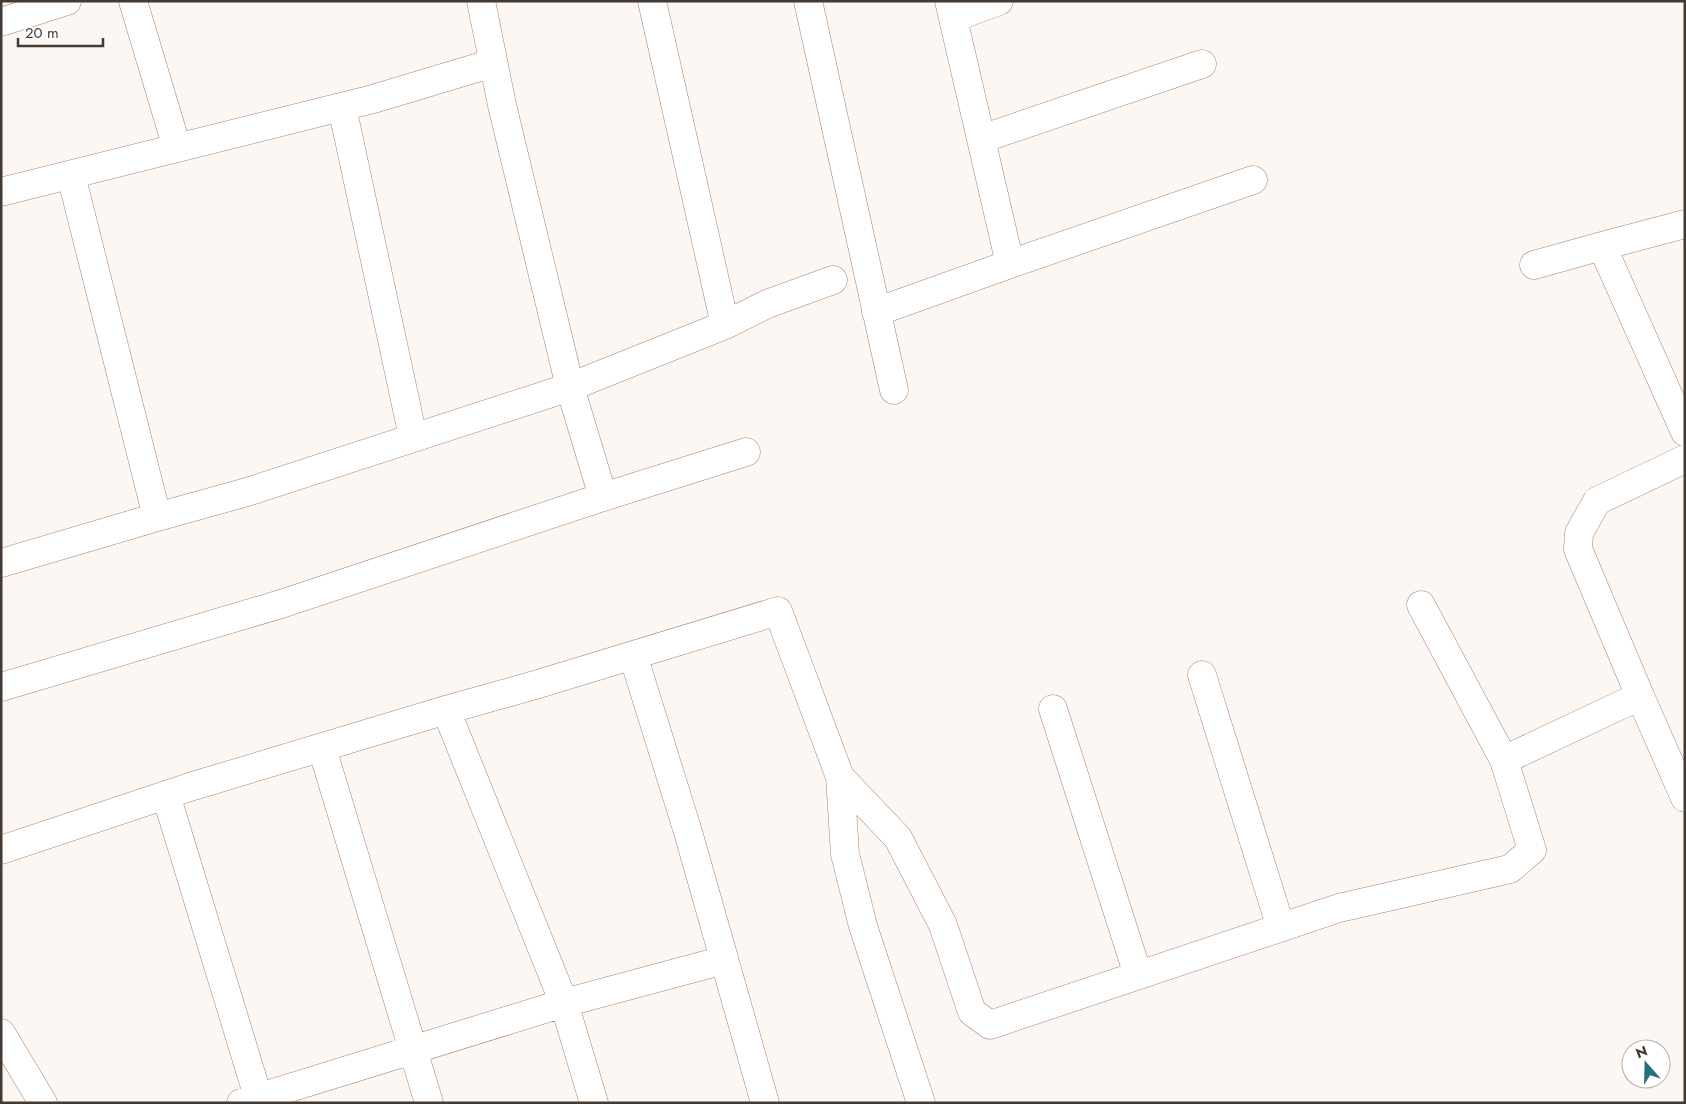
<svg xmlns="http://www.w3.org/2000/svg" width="1686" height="1104" viewBox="0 0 1686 1104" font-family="Jost,sans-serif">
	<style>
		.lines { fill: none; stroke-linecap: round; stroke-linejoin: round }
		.minor-casing { stroke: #9f8574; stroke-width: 29 }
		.minor { stroke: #fff; stroke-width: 28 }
	</style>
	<rect width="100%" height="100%" fill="#fdf7f3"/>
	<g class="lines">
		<g class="minor-casing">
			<path id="minor" d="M133 1 177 148
				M481 1 502 105 570 387 603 497
				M652 1 725 325
				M808 1 894 390
				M953 18 999 1
				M1 22 67 1
				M342 107 413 437
				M981 139 1202 64
				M71 175 157 517
				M1 192 373 99 493 63
				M1685 224 1602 246 1685 432
				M1010 264 1253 180
				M1534 265 1602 246
				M876 312 1010 264 949 1
				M1 563 157 517 247 492 570 387 725 325 767 304 833 280
				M1421 605 1504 760
				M633 655 688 832 765 1103
				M1202 675 1281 928
				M1 687 281 604 603 497 746 452
				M1640 696 1578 549 1579 533 1597 501 1685 459
				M1053 709 1138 975
				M446 710 564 1003 594 1103
				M322 748 429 1103
				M840 777 845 854 863 926 921 1103
				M166 795 260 1103
				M1 850 193 786 446 710 535 685 778 611 840 777 898 838 943 925 972 1012 990 1025 1339 908 1510 869 1532 850 1504 760 1640 696 1685 798
				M1 1033 43 1103
				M241 1103 564 1003 724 960"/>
		</g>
		<use href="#minor" class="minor"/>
	</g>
	<rect width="1686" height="1104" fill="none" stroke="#453a32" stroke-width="5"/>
	<g transform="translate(1646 1064) rotate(340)"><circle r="24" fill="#ffffff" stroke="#b5b0ad"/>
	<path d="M0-4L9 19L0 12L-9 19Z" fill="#28717b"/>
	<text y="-8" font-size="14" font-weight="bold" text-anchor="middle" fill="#453a32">N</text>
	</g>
	<path d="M18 38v8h85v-8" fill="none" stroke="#453a32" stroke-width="2.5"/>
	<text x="25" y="38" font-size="15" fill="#453a32" stroke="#ffffff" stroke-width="4" paint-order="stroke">20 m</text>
</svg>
